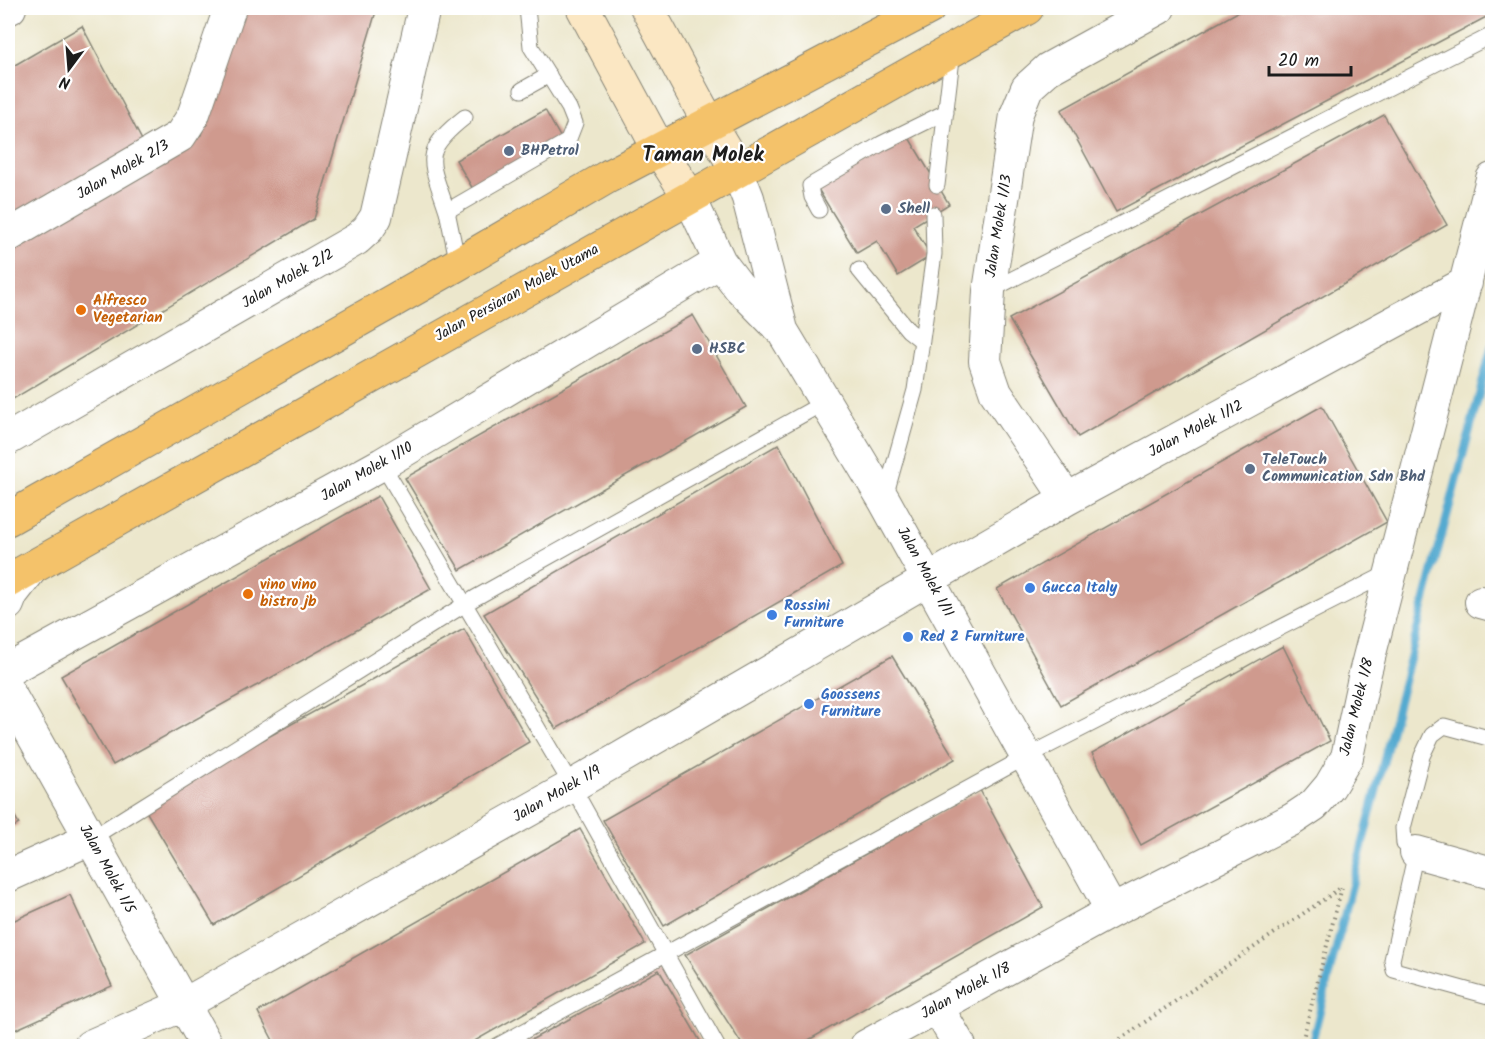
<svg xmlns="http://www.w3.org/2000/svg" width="1500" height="1054" viewBox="0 0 1500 1054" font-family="Kalam,sans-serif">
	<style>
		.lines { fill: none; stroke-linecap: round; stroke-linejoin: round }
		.stream { stroke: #54aad0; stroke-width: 8 }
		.building { fill: #cf9a8e }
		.lane-casing { stroke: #848274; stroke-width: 17 }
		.street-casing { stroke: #848274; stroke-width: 34 }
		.secondary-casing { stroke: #848274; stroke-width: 35 }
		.primary-casing { stroke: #848274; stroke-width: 35 }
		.path { stroke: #848274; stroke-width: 4; stroke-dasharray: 1.5 4.5; stroke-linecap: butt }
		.lane { stroke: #fff; stroke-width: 15 }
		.street { stroke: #fff; stroke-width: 32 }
		.secondary { stroke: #fbe7c3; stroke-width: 33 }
		.primary { stroke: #f4c26a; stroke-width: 33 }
		.service-dot { fill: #5c6f8a; stroke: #fff; stroke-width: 2 }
		.food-dot { fill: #e8710a; stroke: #fff; stroke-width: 2 }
		.shop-dot { fill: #3f7fe0; stroke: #fff; stroke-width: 2 }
		.labels { text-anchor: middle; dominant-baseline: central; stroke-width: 4.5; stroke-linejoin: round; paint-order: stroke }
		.service-label { font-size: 15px; font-weight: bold; fill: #4e5e75; stroke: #fff; text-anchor: start }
		.street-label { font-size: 15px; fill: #1c1c1c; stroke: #fff }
		.food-label { font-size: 15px; font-weight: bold; fill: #c56008; stroke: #fff; text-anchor: start }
		.shop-label { font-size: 15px; font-weight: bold; fill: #366cbe; stroke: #fff; text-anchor: start }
		.district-label { font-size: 21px; font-weight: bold; fill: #1c1c1c; stroke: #fff }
	</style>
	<rect width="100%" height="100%" fill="#fff"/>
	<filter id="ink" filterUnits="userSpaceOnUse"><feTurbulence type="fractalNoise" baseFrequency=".0167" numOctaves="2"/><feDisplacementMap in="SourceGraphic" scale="12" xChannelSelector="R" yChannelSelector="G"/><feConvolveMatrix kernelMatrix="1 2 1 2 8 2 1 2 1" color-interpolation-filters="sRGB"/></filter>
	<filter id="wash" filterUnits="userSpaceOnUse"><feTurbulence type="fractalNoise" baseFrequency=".008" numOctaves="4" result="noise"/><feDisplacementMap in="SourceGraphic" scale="24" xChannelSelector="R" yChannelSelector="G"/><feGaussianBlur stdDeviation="1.35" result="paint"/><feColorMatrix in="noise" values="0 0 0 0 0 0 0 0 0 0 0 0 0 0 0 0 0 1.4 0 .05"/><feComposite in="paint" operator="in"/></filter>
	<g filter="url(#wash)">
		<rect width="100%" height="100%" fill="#ece7cc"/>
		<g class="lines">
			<path class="stream" d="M1311 1046 1423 607 1492 346"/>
		</g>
		<g id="blocks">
			<path class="building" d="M236 8H377L314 219 8 402V246L201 135Z
				M1245 8H1492V14L1116 212 1061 110Z
				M82 26 145 146 8 224V69Z
				M545 110 563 142 474 191 456 160Z
				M1384 115 1447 225 1078 437 1009 319Z
				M908 136 949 204 913 226 931 256 898 276 877 241 857 253 818 189Z
				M693 315 746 407 460 570 405 478Z
				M1322 406 1387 522 1061 705 997 589Z
				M779 444 842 566 556 729 484 614Z
				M378 496 431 589 113 765 61 676Z
				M464 629 529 742 214 925 143 806Z
				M1283 646 1330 741 1141 845 1092 753Z
				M892 656 955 759 664 926 603 820Z
				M980 790 1043 907 798 1046H743L685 955Z
				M8 804 19 824 8 830Z
				M580 829 645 944 466 1046H276L258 1012Z
				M70 895 112 986 8 1033V923Z
				M659 970 703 1046H520Z"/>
		</g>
	</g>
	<g filter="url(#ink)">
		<use href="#blocks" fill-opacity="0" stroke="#848274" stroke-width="1.5"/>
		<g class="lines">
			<g class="lane-casing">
				<path id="lane" d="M522 90 549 75
					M937 185 953 50
					M819 210 812 197 810 186 813 184 881 144 946 112
					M447 211C431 161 419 153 465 117
					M458 264 447 211 568 141 575 123 569 108 531 47 527 8
					M859 270 908 330 922 341
					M989 291 1492 35
					M382 464 572 786 717 1046
					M885 497 915 390 934 254 933 214
					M1492 739 1444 726 1432 735 1422 756 1403 828 1404 844 1416 852 1392 960 1394 970 1492 997
					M90 839 475 598 825 402
					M497 1046 1026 757 1390 572"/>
			</g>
			<g class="street-casing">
				<path id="street" d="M8 9 10 8
					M737 170 748 198 782 330
					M689 196 720 262 739 287 783 332 884 500 1112 911
					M8 236 180 136 193 116 230 8
					M8 439 357 239 368 229 376 217 424 8
					M1067 499 996 393 985 361 989 291 1016 115 1027 88 1048 69 1159 8
					M1481 602 1492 605
					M8 604 12 594 33 567
					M8 670 382 464 720 262
					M8 691 207 1046
					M1416 852 1492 873
					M8 876 90 839
					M937 1007 960 1046
					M90 1046 183 1005 572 786 1067 499 1466 283
					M866 1046 1112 911 1293 819 1314 805 1330 786 1347 757 1365 673 1492 179"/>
			</g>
			<g class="secondary-casing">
				<path id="secondary" d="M583 8 660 151 689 196
					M647 8 709 123 737 170"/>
			</g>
			<g class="primary-casing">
				<path id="primary" d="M8 519 458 264 609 176 929 8
					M8 581 1027 8"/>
			</g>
			<path class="path" d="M1110 1046 1342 887 1301 1046"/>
			<use href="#lane" class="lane"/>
			<use href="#street" class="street"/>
			<use href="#secondary" class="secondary"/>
			<use href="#primary" class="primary"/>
		</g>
	</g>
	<g class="service-dot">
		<circle cx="509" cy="151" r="6"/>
		<circle cx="886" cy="209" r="6"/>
		<circle cx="697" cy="349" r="6"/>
		<circle cx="1250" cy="469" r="6"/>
	</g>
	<g class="food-dot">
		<circle cx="81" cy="310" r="6"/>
		<circle cx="248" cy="594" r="6"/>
	</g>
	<g class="shop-dot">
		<circle cx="1030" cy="588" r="6"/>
		<circle cx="772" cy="615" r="6"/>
		<circle cx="908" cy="637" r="6"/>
		<circle cx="809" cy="704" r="6"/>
	</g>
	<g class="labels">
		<g class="service-label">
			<text x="521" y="151">BHPetrol</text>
			<text x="898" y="209">Shell</text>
			<text x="709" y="349">HSBC</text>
			<text x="1262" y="460">TeleTouch<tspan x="1262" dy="17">Communication Sdn Bhd</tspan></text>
		</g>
		<g class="street-label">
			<text transform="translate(123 170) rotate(-30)">Jalan Molek 2/3</text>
			<text transform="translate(999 226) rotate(-81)">Jalan Molek 1/13</text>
			<text transform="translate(288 279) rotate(-30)">Jalan Molek 2/2</text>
			<text transform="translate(517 293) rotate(-29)">Jalan Persiaran Molek Utama</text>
			<text transform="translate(1196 429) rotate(-28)">Jalan Molek 1/12</text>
			<text transform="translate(367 472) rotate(-30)">Jalan Molek 1/10</text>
			<text transform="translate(925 572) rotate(61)">Jalan Molek 1/11</text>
			<text transform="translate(1357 707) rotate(-76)">Jalan Molek 1/8</text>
			<text transform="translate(557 794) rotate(-30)">Jalan Molek 1/9</text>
			<text transform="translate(107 869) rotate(61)">Jalan Molek 1/5</text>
			<text transform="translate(966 991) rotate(-29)">Jalan Molek 1/8</text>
		</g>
		<g class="food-label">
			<text x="93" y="301">Alfresco<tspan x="93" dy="17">Vegetarian</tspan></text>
			<text x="260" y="585">vino vino<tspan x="260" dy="17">bistro jb</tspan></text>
		</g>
		<g class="shop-label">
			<text x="1042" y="588">Gucca Italy</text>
			<text x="784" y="606">Rossini<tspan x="784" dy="17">Furniture</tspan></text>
			<text x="920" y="637">Red 2 Furniture</text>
			<text x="821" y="695">Goossens<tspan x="821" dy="17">Furniture</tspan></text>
		</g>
		<g class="district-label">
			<text x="703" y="155">Taman Molek</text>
		</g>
	</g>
	<rect width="1500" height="1054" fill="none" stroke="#fff" stroke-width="30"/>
	<g transform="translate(69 69) rotate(196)" stroke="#ffffff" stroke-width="4.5" paint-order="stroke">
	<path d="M0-4.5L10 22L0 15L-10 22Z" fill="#1c1c1c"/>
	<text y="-9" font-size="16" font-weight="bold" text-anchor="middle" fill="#1c1c1c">N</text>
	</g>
	<path d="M1269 66v9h82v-9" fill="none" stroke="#1c1c1c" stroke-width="3"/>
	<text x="1278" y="66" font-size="18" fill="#1c1c1c" stroke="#ffffff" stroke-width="4.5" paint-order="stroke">20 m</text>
</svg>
